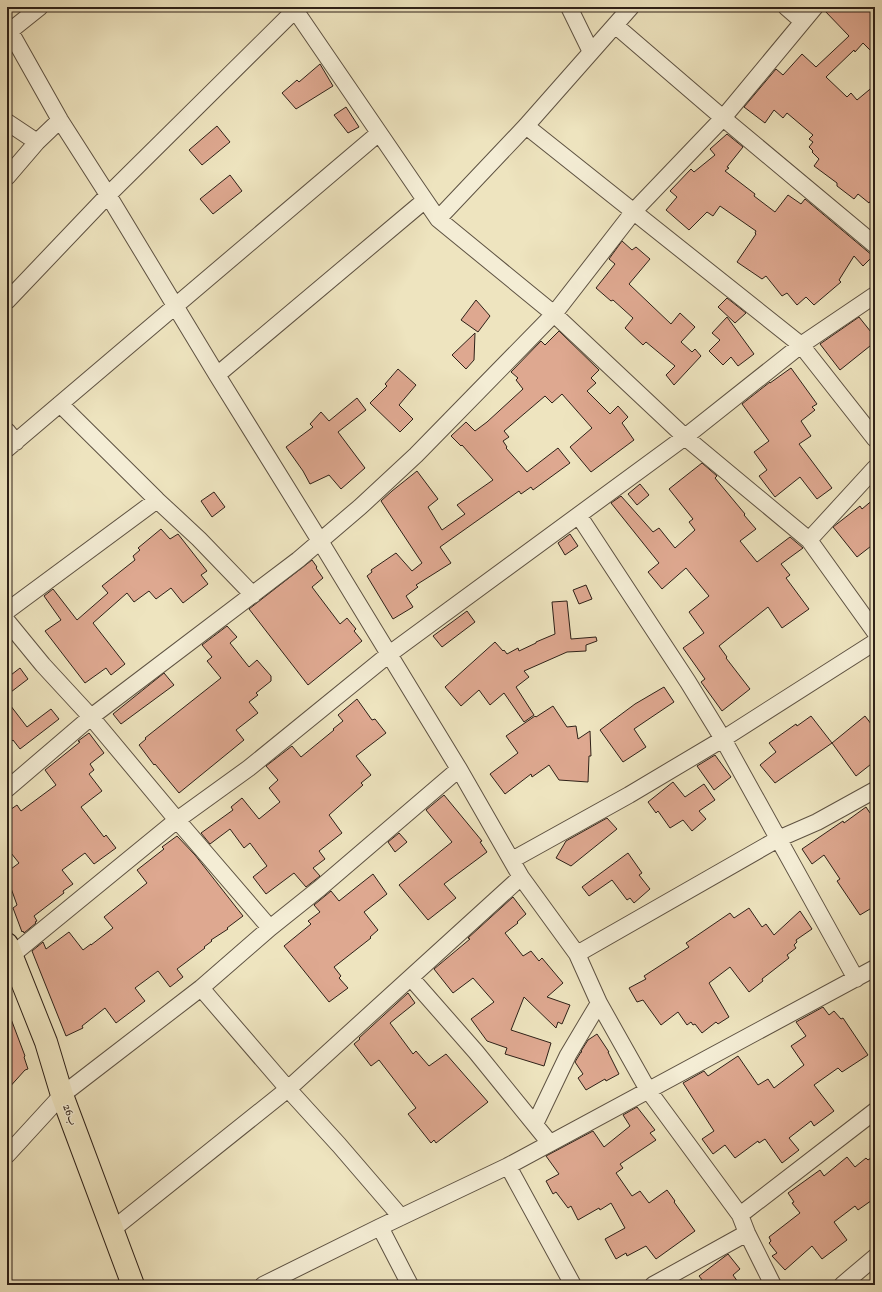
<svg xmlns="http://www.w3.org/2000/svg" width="882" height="1292" viewBox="0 0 882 1292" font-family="Vollkorn,Amiri,serif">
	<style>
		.building { fill: #dea890; stroke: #2e2118 }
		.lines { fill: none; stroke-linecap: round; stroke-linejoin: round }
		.street-casing { stroke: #5e5242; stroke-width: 18 }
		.highway-casing { stroke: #2e2118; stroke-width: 24 }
		.street { stroke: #f4edd5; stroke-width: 16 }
		.highway { stroke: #eee4bf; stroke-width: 22 }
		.labels { text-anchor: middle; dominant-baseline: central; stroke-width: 3; stroke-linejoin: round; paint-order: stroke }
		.street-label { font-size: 11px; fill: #2e2118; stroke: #f4edd5 }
	</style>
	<rect width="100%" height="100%" fill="#eee4bf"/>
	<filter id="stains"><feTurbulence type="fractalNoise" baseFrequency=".005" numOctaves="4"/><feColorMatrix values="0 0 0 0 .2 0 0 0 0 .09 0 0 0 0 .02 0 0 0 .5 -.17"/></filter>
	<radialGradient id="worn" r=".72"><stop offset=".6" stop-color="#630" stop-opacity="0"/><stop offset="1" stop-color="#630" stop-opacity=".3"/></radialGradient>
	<path class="building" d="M824 7H875V55L863 43 855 52 854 50 826 77 847 97 851 93 857 100 875 85V195L869 203 858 194 854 199 837 186V183L814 166 819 159 812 152 813 151 809 147 813 142 809 139 813 135 787 113 783 118 774 110 765 123 744 107 776 69 783 75 802 54 816 67 849 36 824 10Z
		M320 64 333 86 296 109 282 93 297 80 299 82Z
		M346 107 359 127 348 133 334 115Z
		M217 126 230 142 202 165 189 150Z
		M727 134 743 147 727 167 729 168 725 171 755 194 754 196 775 212 788 195 801 204 805 199 873 256 863 266 854 256 839 280 841 282 814 305 806 297 797 305 787 293 782 296 766 276 762 279 737 262 756 234 755 233 756 231 720 206 713 216 707 212 689 230 666 210 677 197 670 191 691 169 694 172 715 155 710 149Z
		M230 175 242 191 213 214 200 199Z
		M622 241 632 250 636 247 650 259 629 284 671 324 680 313 695 327 681 342 692 352 695 349 701 356 674 385 666 375 675 366 646 342 643 345 625 328 633 318 613 300 611 301 596 288 615 264 609 259Z
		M727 298 746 313 735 323 718 307Z
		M476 300 490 316 478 332 461 320Z
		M727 317 754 354 738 366 731 357 723 365 709 351 720 340 712 333Z
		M859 317 875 337V342L840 370 820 344Z
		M559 331 599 370 591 378 596 383 587 391 610 414 618 406 628 417 622 423 634 440 591 472 570 447 592 428 562 394 552 403 545 396 504 431 509 437 503 441 507 447 506 448 527 472 558 448 570 463 533 490 531 487 521 494 519 491 440 547 451 563 416 585 418 587 406 596 413 607 393 619 367 576 372 572 371 570 396 553 412 571 422 563 381 501 392 491 417 471 438 499 428 507 442 530 465 514 457 505 493 480 462 445 461 446 451 436 466 422 475 431 487 422 523 389 516 380 518 378 511 372 541 341 545 345Z
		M475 333 474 360 466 369 452 355Z
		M791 368 817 404 812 407 815 410 801 421 811 436 799 444 832 488 817 499 800 477 775 497 759 476 767 470 754 452 769 441 742 404 770 382V383Z
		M398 369 416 385 399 405 413 419 400 432 370 403 387 386 385 384Z
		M357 398 366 410 338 432 365 468 341 489 329 475 310 484 303 471 286 447 313 427 310 424 321 412 329 421Z
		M702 463 717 476 715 478 745 514 744 515 756 529 740 541 757 562 790 537 803 548 781 564 790 575 786 578 809 609 782 628 768 607 719 646 727 657 726 658 750 689 722 711 701 682 705 679 683 648 704 633 689 612 709 596 686 568 662 589 648 572 659 563 611 503 621 496 653 532 659 528 675 548 695 530 689 522 693 519 669 489Z
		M640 484 649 495 637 505 628 494Z
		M214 492 225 507 212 517 201 501Z
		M875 498V543L857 557 833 527 860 506 862 509Z
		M161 529 170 539 178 534 207 571 201 575 208 584 183 603 171 588 156 599 149 591 134 602 127 593 93 623 125 664 111 675 106 668 85 683 45 631 61 620 44 596 53 589 77 620 108 593 102 586 135 560 133 556 140 550 138 548Z
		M570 534 578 546 565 555 558 543Z
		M312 560 317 567 316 568 323 578 312 587 340 624 347 618 356 629 354 631 362 641 308 685 249 609Z
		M586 585 592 599 579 604 573 590Z
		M567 601 571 639 596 637 597 641 586 645V651L567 652 524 671 529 677 516 687 534 715 524 722 504 693 490 705 479 690 461 706 445 687 495 642 503 651 504 650 507 654 518 648 519 651 536 643V642L555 634 552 602Z
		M467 611 475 622 442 647 433 636Z
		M227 626 237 637 230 643 249 667 257 660 271 676V681L256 693 258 695 249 702 258 713 236 730 244 740 179 793 155 764 154 765 139 745 146 739 145 738 221 678 207 661 212 657 202 645Z
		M20 668 28 679 7 695V678Z
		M164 673 174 685 121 724 113 714Z
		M664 687 674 702 634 729 646 747 623 762 600 730 635 704Z
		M357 699 372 720 375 719 386 733 356 756 371 775 361 783 363 785 329 815 342 833 319 851 325 859 313 868 320 876 306 887 294 873 266 894 253 877 267 866 250 843 244 848 230 829 210 844 201 833 233 810 231 807 242 798 259 819 280 802 269 788 278 780 266 766 292 746 301 757 334 730 333 729 343 721 338 715Z
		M7 701 27 727 51 709 59 719 20 749 13 740 7 745Z
		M553 706 567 727 576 726 578 739 590 731 591 756H589L588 782 559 780 549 765 532 777 531 774 505 794 490 774 518 753 506 736 535 716 536 717Z
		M811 716 832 743 775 783 760 765 776 752 769 743 796 724 797 726Z
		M865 716 875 729V761L856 776 832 743Z
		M89 733 104 753 90 764 94 770 89 774 102 791 81 807 104 837 106 835 116 848 94 864 85 853 62 870 73 884 63 891 64 893 34 916 37 921 35 922 36 923 24 933 23 931 22 932 13 908 17 905 7 877V872L19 863 7 848V812L17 805 21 811 56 785 45 770 80 742 78 741Z
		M715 755 731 777 714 790 697 766Z
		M673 782 685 797 704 784 715 800 699 811 706 819 692 831 683 820 670 828 658 811 656 813 648 802Z
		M444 795 482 841 480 842 487 852 444 884 456 898 428 920 399 885 452 842 426 810Z
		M866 807 870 813 875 808V906L860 915 837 881 840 879 824 855 812 864 802 849 843 821 844 823Z
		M607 818 617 829 571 866 556 858 566 841Z
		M399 833 407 842 395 852 388 842Z
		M177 836 195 855 243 916 227 928 228 929 211 940 212 941 204 947 205 948 177 969 183 977 170 987 158 971 135 988 145 1001 116 1023 105 1008 82 1026 83 1028 66 1036 32 951 43 942 46 949 69 932 83 950 91 944V945L113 928 104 917 147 883 137 870 164 849 162 847Z
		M628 853 642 873 639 875 650 889 634 903 630 898 627 900 612 880 589 896 582 887Z
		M373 874 387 894 364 912 378 930 370 937 371 938 334 967 341 976 339 978 348 988 329 1002 284 946 311 924 308 921 320 912 314 905 331 891 339 901Z
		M513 897 526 914 517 922 518 923 505 933 523 956 531 951 539 961 542 958 563 983 547 997 570 1005 562 1024 558 1022 556 1028 524 997 511 1030 551 1043 544 1066 505 1054 507 1048 487 1041 471 1019 494 1002 473 978 453 993 434 969 470 939 468 938Z
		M749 908 762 927 766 924 774 935 800 911 812 929 796 940 797 942 794 945 796 948 787 955 789 958 762 979 763 981 749 992 730 967 709 983 729 1017 718 1024 716 1022 702 1033 695 1024 693 1025 691 1022 687 1025 678 1012 661 1025 643 1000 637 1002 629 988 646 979 644 976 689 947 686 943 730 913 734 918Z
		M408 993 415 1003 390 1023 413 1054 416 1051 429 1066 446 1054 488 1102 436 1143 434 1140 431 1143 408 1114 416 1108 379 1060 371 1066 354 1044 360 1039 359 1038Z
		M823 1007 829 1015 834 1011 841 1019 843 1018 868 1055 842 1072 838 1068 814 1085 834 1111 814 1126 811 1121 789 1138 799 1150 782 1163 765 1139 759 1143 758 1141 735 1158 725 1145 713 1154 702 1139 714 1131 683 1083 704 1071 708 1076 738 1056 758 1085 768 1079 774 1088 804 1065 791 1046 806 1036 796 1022Z
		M7 1011H8L25 1056 24 1057 28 1069 25 1070 7 1090Z
		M597 1034 609 1052H608L619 1074 606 1081 605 1079 586 1090 578 1078 583 1074 575 1062 581 1052H582L581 1051 588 1040Z
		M637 1107 655 1130 650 1133 656 1140 620 1164 623 1168 616 1173 632 1196 640 1191 649 1203 667 1190 675 1201 674 1202 695 1231 656 1259 646 1246 627 1256 626 1253 616 1259 605 1239 625 1228 611 1203 600 1210 599 1208 578 1220 571 1206 568 1208 556 1192 553 1194 546 1181 559 1174 546 1156 593 1131 604 1147 630 1126 623 1115Z
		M875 1155V1198L858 1210 855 1206 834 1222 847 1240 822 1259 812 1246 785 1270 772 1256 777 1253 769 1243 771 1241 769 1237 800 1213 792 1203 794 1202 788 1193 820 1170 824 1176 847 1157 855 1167 866 1158 868 1160Z
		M728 1254 740 1269 733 1275 740 1285H706L699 1276Z"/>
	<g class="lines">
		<g class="street-casing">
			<path id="street" d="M293 7 438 219 554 314 685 437 809 540 875 632
				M569 7 591 52
				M786 7 802 21
				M7 26 60 120 108 195 217 375 320 541 459 769 521 877 577 954 599 1003 648 1090 740 1215 747 1233 773 1285
				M616 26 723 118 875 245
				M10 31 40 7
				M7 122 37 142
				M526 126 801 345 875 439
				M7 177 37 142 60 120
				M438 219 526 126 631 7
				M7 301 108 195 295 10
				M217 375 424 201
				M60 404 157 500 199 539 253 595
				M7 431 16 442
				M7 449 379 133
				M579 516 688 682 723 739 856 979
				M809 540 875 468
				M7 611 157 500
				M7 621 43 665 91 717 177 820 270 928
				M7 789 91 717 298 560 360 507 416 455 554 314 634 211 723 118 815 7
				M512 860 629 795 723 739 875 642
				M577 954 778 839 817 822 875 790
				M12 955 177 820 249 768 388 655 685 437 801 345 875 295
				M411 978 476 1052 549 1142
				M201 988 288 1089 339 1145 401 1217
				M535 1124 568 1055 599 1003
				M7 1155 62 1095 201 988 270 928 320 888 459 769
				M508 1166 573 1285
				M740 1215 875 1111
				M380 1227 410 1285
				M113 1229 288 1089 521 877
				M263 1285 380 1227 508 1166 875 968
				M653 1285 747 1233
				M842 1285 875 1257"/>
		</g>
		<g class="highway-casing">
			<path id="highway" d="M7 944 46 1042 62 1095 133 1285"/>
		</g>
		<use href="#street" class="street"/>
		<use href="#highway" class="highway"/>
	</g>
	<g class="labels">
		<g class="street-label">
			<text transform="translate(69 1115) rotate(69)">26ب</text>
		</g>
	</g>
	<rect width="882" height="1292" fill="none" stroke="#eee4bf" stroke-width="24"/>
	<rect x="8" y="8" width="866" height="1276" fill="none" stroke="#2e2118" stroke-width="2"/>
	<rect x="12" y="12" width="858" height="1268" fill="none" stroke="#2e2118"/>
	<rect width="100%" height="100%" filter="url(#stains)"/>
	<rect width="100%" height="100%" fill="url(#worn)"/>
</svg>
